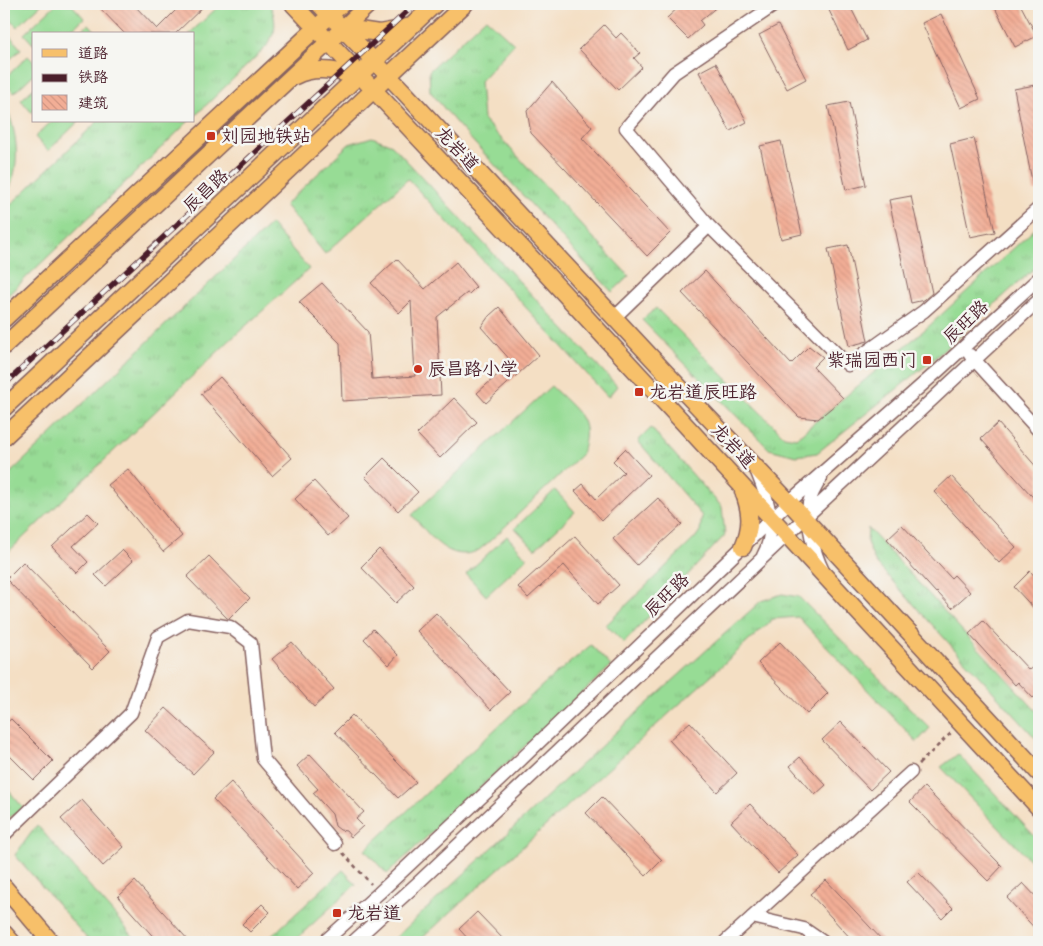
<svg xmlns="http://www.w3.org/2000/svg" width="1043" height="946" viewBox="0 0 1043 946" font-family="'Balsamiq Sans','LXGW WenKai TC',sans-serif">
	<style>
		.grass { fill: url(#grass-tufts); stroke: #707e60 }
		.garden { fill: #97dc95; stroke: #707e60 }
		.building { fill: url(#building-back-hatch) }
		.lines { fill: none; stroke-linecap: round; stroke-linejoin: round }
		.minor-casing { stroke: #866261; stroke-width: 15 }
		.major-casing { stroke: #866261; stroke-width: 19 }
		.path { stroke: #866261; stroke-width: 2.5; stroke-dasharray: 4 4; stroke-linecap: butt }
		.minor { stroke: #fff; stroke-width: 12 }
		.major { stroke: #f7c06b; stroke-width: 16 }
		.rail-casing { stroke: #4a1f2b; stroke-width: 5.5 }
		.rail { stroke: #f6f6f2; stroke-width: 4; stroke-dasharray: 11; stroke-linecap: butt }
		.poi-dot { fill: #c8321e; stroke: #f6f6f2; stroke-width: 2 }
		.labels { text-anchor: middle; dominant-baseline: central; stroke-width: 5; stroke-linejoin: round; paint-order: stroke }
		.poi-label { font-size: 18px; fill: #4a1f2b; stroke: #f6f6f2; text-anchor: start }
		.street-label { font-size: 18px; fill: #4a1f2b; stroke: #f6f6f2 }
	</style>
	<defs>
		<pattern id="grass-tufts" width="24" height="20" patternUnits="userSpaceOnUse" patternTransform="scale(1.25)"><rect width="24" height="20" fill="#97dc95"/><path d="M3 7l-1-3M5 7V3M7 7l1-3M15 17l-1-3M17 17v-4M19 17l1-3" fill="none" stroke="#84bc81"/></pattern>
		<pattern id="building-back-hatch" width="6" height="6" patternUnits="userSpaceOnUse" patternTransform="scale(1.25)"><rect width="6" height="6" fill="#f2ae96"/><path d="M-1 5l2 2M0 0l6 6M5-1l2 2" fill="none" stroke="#d19581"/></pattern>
	</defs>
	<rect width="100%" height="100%" fill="#f6f6f2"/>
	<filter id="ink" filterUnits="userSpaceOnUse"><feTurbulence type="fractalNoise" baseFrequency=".02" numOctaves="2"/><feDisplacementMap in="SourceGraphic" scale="10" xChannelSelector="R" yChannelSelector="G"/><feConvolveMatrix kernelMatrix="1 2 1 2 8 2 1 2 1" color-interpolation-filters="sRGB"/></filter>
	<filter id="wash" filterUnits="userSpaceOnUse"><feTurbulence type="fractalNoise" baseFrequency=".0096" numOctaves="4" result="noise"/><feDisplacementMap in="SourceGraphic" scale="20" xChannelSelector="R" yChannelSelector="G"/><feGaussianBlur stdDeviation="1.12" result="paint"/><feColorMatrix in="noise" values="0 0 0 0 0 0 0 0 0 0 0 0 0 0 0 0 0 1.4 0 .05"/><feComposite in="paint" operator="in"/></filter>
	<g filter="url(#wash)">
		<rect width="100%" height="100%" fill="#f4dfc4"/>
		<path class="grass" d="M221 4H269C274 11 276 23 274 32 272 37 269 42 266 47L194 117V34H189Z
			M486 18 514 44 480 81 483 119 629 276 612 292 456 123 430 91 429 71Z
			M98 121H189L4 299V211Z
			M372 137 392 145 617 386 608 397 408 179 325 254 285 205 349 144Z
			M271 224 309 269 229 341 4 556V479Z
			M1039 225V264L933 360 817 453 796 456 769 449 642 320 656 308 784 436 796 438 929 326Z
			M651 428 722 507 725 535 624 643 606 625 695 538 700 531 702 516 638 441Z
			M868 528 1039 714V742L875 562 867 542Z
			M782 594 799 597 869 668 930 728 917 742 798 617 773 619 418 942H391L628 721 761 601Z
			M591 645 611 666 387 874 365 850 545 683Z
			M958 754 1039 841V870L941 767Z
			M4 785 25 810 4 819Z
			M37 825 138 942H90L15 855Z
			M343 870 356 884 293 942H265Z"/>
		<path class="garden" d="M4 4H42L17 27 4 12Z
			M56 4H71L84 18 67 34H34V45L24 34Z
			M89 24 98 34H78Z
			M10 36 21 49 4 65V42Z
			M28 56 34 62V74L14 93 4 82V79Z
			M34 88V111L32 113 21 100Z
			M4 102C19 134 22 169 4 200Z
			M52 121H79L48 151 35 137Z
			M551 386C560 395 577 409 582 419 588 430 585 444 581 455L491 540C487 543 483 547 479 550 449 565 429 534 412 515Z
			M555 490 575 512 535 549 515 528Z
			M507 536 527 558 486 596 466 574Z"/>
		<g id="blocks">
			<path class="building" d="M96 4H133L157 29 182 4H206L175 34H125Z
				M682 4H720L700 21 703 25 688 39 667 18Z
				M826 4H849L867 40 848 50Z
				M993 4H1020L1037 36 1015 47Z
				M941 14 980 99 961 108 922 23Z
				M604 25 616 38 621 33 640 53 634 58 642 67 618 90 579 49Z
				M778 25 806 79 787 89 759 35Z
				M716 63 747 122 730 131 699 72Z
				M552 82 592 127 582 138 670 233 647 256 531 133 527 111Z
				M1035 85 1039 107V191H1034L1014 89Z
				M849 102 866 185 846 190 828 106Z
				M974 138 995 232 970 237 950 144Z
				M781 141 802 234 781 239 760 146Z
				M911 196 932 293 924 300 911 303 889 200Z
				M848 245 868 341 849 346 828 249Z
				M397 259 425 289 456 262 476 287 469 294 467 293 437 317 441 395 342 401 340 343 299 302 322 283 368 332 372 379 415 376 411 301 399 313 371 283Z
				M705 271 791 364 809 346 823 357 813 367 843 398 818 419 799 417 682 293Z
				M499 307 539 355 486 403 477 393 512 362 481 327 489 316Z
				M220 377 292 458 272 476 201 394Z
				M454 398 477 422 440 458 417 434Z
				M998 423 1039 470V504L981 439Z
				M625 449 649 475 602 520 575 491 583 484 596 499 624 472 613 461Z
				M384 458 418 492 398 511 365 477Z
				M128 469 182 536 163 552 108 485Z
				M951 476 1016 547 999 563 934 492Z
				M314 481 348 518 328 536 295 499Z
				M658 498 682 524 637 565 613 539Z
				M88 513 98 523 73 546 88 562 77 573 52 547Z
				M902 525 951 578 954 575 970 592 952 608 937 592 936 593 887 539Z
				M575 536 619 585 598 604 564 565 528 598 518 587Z
				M379 549 414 586 396 603 361 567Z
				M122 550 133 561 106 586 95 575Z
				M209 556 250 598 229 619 227 618 187 577Z
				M23 562 110 651 93 668 6 579Z
				M1030 571 1039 581V614L1014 587Z
				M436 613 510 692 491 710 417 631Z
				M983 621 1029 670 1034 666 1039 672V693L1033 698 1018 682 1015 685 969 634Z
				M373 629 398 655 389 665 364 639Z
				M292 642 334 689 314 707 272 659Z
				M780 642 828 693 807 714 758 663Z
				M166 708 214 752 193 774 145 730Z
				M352 715 416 782 398 798 335 732Z
				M11 719 53 761 34 780 4 750V725Z
				M690 722 737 773 717 792 669 740Z
				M841 722 889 772 870 790 822 740Z
				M310 754 364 812 356 819 363 826 351 837 346 831 340 830 335 826 332 814 313 793 318 789 297 766Z
				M800 757 826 785 815 795 790 766Z
				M231 782 314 873 297 889 213 799Z
				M924 787 1002 866 988 881 910 802Z
				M602 797 662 860 646 876 586 813Z
				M82 800 124 847 103 866 61 819Z
				M750 804 798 855 778 873 731 822Z
				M918 872 953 908 942 919 907 882Z
				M826 880 884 942H854L810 894Z
				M135 881 190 942H158L118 897Z
				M1023 883 1039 900V933L1007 898Z
				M262 904 270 912 250 932 242 924Z
				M477 912 506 942H471L459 929Z"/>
		</g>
	</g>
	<g filter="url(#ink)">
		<use href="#blocks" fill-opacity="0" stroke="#866261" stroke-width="1"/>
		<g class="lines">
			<g class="minor-casing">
				<path id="minor" d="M776 4 674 73 626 128 709 226 848 365 924 311 1039 208
					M615 317 709 226
					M970 355 1039 431
					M757 472C768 499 778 529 763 556
					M821 478C816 486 811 494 809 503 806 523 814 553 823 571
					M4 835 131 713 158 637 188 620 230 627 251 643 263 759 335 844
					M752 917 804 929 823 942
					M324 942 379 893 507 773 789 502 939 370 1039 278
					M353 942 420 881 808 515 1039 300
					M725 942 911 772"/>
			</g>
			<g class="major-casing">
				<path id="major" d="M293 4 524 250 1039 808
					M319 4 403 91 666 373 789 502 1039 773
					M339 27 379 33 396 30 411 26
					M295 76C316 65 342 71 363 79
					M4 319 342 4
					M4 346 369 4
					M4 408 435 4
					M4 437 465 4
					M743 491C751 512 752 526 743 547
					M4 887 51 942
					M4 933 12 942"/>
			</g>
			<path class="path" d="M919 764 951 733
				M343 853 371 884"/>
			<use href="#minor" class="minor"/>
			<use href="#major" class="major"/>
			<g class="rail-casing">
				<path id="rail" d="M4 385 415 4"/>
			</g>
			<use href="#rail" class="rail"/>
		</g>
	</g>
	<g class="poi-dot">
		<rect x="206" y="131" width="10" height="10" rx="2.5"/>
		<rect x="922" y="355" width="10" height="10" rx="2.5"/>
		<circle cx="418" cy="369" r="5"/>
		<rect x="634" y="387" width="10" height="10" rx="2.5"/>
		<rect x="332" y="908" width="10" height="10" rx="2.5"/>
	</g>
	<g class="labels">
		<g class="poi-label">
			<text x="221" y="136">刘园地铁站</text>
			<text x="917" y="360" text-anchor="end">紫瑞园西门</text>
			<text x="428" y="369">辰昌路小学</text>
			<text x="649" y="392">龙岩道辰旺路</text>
			<text x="347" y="913">龙岩道</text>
		</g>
		<g class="street-label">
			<text transform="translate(457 149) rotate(47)">龙岩道</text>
			<text transform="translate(206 191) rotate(-43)">辰昌路</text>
			<text transform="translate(966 322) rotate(-43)">辰旺路</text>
			<text transform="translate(733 446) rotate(47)">龙岩道</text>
			<text transform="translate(667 595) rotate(-44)">辰旺路</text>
		</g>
	</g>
	<rect width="1043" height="946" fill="none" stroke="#f6f6f2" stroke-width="20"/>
	<rect x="32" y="32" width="162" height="90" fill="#f6f6f2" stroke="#b1a0a2"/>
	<rect x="42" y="49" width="25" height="8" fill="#f7c06b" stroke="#b1a0a2"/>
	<text x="78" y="58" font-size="15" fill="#4a1f2b">道路</text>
	<rect x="42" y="74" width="25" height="8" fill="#4a1f2b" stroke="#b1a0a2"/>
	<text x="78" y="82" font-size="15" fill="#4a1f2b">铁路</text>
	<rect x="42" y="95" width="25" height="15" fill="url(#building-back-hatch)" stroke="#b1a0a2"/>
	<text x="78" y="108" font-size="15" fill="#4a1f2b">建筑</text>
</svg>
